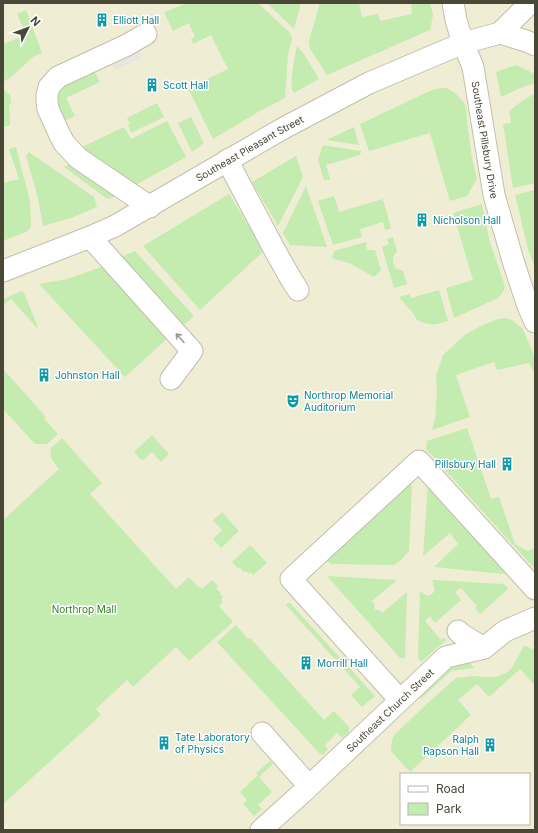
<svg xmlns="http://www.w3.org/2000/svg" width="538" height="833" viewBox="0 0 538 833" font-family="Inter,sans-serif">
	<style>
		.education { fill: #efedd3; fill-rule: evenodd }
		.green { fill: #c4ecb0 }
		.parking { fill: #e7e6e1 }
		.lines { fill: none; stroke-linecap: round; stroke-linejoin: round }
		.minor-casing { stroke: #c2bfab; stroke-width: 23 }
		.minor { stroke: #fff; stroke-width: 21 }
		.oneway { stroke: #9b9a91 }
		.labels { text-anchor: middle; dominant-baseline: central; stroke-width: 3; stroke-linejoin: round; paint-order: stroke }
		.culture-label { font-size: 10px; fill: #0d838f; stroke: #fff; text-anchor: start }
		.street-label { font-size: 10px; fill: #4a4737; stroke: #fff }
		.park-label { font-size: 10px; fill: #348025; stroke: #fff }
	</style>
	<rect width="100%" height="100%" fill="#f6f4e9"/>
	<path class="education" d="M3 3H535V830H3ZM401 774H529V824H401Z"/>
	<path class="green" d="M187 3H258L290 33 292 38 288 55 285 98 258 112 213 139 188 88 228 69 211 35 193 44 191 39 195 37 189 23 173 31 164 12Z
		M267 3H301L294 29Z
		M319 3H359L362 17 378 14 380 21 412 14 411 3H430L433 15 430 30 327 75 310 49 309 40 319 7Z
		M26 10 42 53 33 57 11 77 3 82V44L26 35 17 14Z
		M297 46 304 54 319 79 294 93C294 92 293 91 292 90 290 84 295 53 297 46Z
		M516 65 535 74V83L520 88 501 97 496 72Z
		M93 68 100 82 66 98 75 116 64 121 61 120 55 91Z
		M440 88H446L452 91 458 96 464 102 466 108 467 122 472 158 477 179 467 196 450 201 430 133 369 151 360 124 432 90Z
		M3 89 10 95 11 104 9 105 10 118V125L4 127 3 122Z
		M535 94V183L513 188 503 124 511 123 509 112C516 105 525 98 535 94Z
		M157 103 164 117 131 133 128 125 130 124 127 118Z
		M191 117 204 143 192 152 178 123Z
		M167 121 186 157 132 187 80 148 124 127 131 139Z
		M354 127 359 145 326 140Z
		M323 145 361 151 360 155 326 165 330 180H324L318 160Z
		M16 147 30 201 31 226 29 229 26 232 3 241V183L19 179 9 149Z
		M29 152 94 197 97 207 71 218 43 226 38 198 26 156Z
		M296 156 303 177 278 226 252 182Z
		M74 164 118 195 109 199 106 198 64 167 68 165Z
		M306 186 327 247 290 245 283 233Z
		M535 190V268L528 249 515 195Z
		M229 194 264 251 200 310 143 246Z
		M334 196 339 212 383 199 391 228 385 230 383 222 360 229 362 237 333 245 318 201Z
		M482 204 489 239 505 286 503 292 498 298 454 318 446 288 473 280 453 213Z
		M393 237 397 251C392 257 392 261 395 268L403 271 407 284 394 288 382 247 389 244 387 239Z
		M366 242 367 250H375L381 270 374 277 351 264 332 258 334 251Z
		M135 251 194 316 179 329 116 259Z
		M107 265 170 336 125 377 39 284 67 279Z
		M439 290 448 321C434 325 431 326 417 320L413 313 399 297 410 294 411 298Z
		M22 291 25 295 39 330 11 299 3 305V299Z
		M506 318 512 320 523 329 535 358V371L534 372 529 363 497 370 494 362 456 375 470 417 432 430 435 419 437 393 436 376 443 355 466 334 481 326 498 319Z
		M3 369 46 417 44 419 58 434 47 444H35L3 409Z
		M467 428 491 499 499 497 515 544 528 551 535 548V569L426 449 427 441Z
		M152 435 169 454 161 462 152 452 142 461 134 452Z
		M62 438 102 483 90 494 176 589 189 577 196 585 202 589 212 580 218 586 216 588 221 593 220 594 223 597 221 599 223 602 219 606 233 622 189 661 176 647 133 687 127 680 96 709 101 715 3 804V520L59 469C53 461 49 459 51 448Z
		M410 482 412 487 409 551 402 559 394 565 331 564 327 561Z
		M428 484 508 571 504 574 434 567 458 544 450 533 423 556Z
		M222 512 239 531 221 548 213 539 222 530 213 520Z
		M250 545 267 563 253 575 250 572 249 574 246 571 244 572 239 567 238 569 232 562Z
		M327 576 397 580 372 601 375 605 374 608 376 610H380L382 613 407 592 405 658H400Z
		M432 580 504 584 508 589 480 614 475 608 477 606 461 588 455 592 461 600 435 623 430 616 425 621 441 640 444 638 446 640 421 662 418 658 420 591 427 596 432 594 435 590Z
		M289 602 375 696 362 707 351 695 360 687 286 605Z
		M236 625 248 639 250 638 324 720 334 711 349 727V732L342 738 337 733 325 745 328 749 323 755 320 754 217 642Z
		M526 646 535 650V686L520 669 489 697 477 684 458 700 471 715 410 772 391 751 392 740 394 735 432 699 456 678 474 676 483 677H496L506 673 512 668 523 647Z
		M469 661 474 668 451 671 421 699 417 695 453 664Z
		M270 761 273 764 259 777 272 792 258 805 262 809 254 816 243 804 247 800 240 792 258 775 256 773Z"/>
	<path class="parking" d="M135 44 142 57 116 70 109 57Z"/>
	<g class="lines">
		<g class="minor-casing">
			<g id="minor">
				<path id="s1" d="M453 3 456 20 463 43 473 67 494 195 514 264 528 306 535 322"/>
				<path d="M500 33 526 41 535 45"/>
				<path d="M146 34 127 45 58 77 49 87 47 95V102L48 109 58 131 64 143 78 158 150 207"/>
				<path d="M227 160 273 247 291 279 298 290"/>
				<path d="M90 237 192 351 171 379"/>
				<path id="s2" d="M3 271 90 237 115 226 282 129 369 83 463 43 500 33 530 3"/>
				<path d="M458 631 461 634 484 648"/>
				<path d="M400 700 291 579 419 461 535 589"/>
				<path d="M262 733 309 786"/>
				<path id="s3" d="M261 830 302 793 446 657 484 648 505 631 535 618"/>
			</g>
		</g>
		<use href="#minor" class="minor"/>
	</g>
	<defs><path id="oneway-shaft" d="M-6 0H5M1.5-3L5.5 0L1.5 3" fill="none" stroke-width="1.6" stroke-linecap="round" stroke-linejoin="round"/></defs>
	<use class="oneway" href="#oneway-shaft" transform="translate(180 338) rotate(-132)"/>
	<defs>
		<g id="building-bare" transform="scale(1.08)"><path d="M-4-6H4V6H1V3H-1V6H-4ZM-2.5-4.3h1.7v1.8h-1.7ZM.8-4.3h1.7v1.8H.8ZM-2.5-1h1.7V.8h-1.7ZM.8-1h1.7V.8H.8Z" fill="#0f9aa8" stroke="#fff" stroke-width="2.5" paint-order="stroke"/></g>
		<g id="theatre-bare" transform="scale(1.08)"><path d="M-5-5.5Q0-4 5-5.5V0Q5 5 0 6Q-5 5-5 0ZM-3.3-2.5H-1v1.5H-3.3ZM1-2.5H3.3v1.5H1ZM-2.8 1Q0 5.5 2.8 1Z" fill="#0f9aa8" stroke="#fff" stroke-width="2.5" paint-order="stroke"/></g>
	</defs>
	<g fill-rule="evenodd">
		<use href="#building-bare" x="102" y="20"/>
		<use href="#building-bare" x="152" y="85"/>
		<use href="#building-bare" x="422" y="220"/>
		<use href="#building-bare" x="44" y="375"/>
		<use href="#theatre-bare" x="293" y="401"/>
		<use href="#building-bare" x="507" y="464"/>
		<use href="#building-bare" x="306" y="663"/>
		<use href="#building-bare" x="164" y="743"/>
		<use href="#building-bare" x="490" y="745"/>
	</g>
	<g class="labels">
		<g class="culture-label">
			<text x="113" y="20">Elliott Hall</text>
			<text x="163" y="85">Scott Hall</text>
			<text x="433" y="220">Nicholson Hall</text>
			<text x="55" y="375">Johnston Hall</text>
			<text x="304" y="395">Northrop Memorial<tspan x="304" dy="12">Auditorium</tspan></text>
			<text x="496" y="464" text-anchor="end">Pillsbury Hall</text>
			<text x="317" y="663">Morrill Hall</text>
			<text x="175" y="737">Tate Laboratory<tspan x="175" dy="12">of Physics</tspan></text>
			<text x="479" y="739" text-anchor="end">Ralph<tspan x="479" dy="12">Rapson Hall</tspan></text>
		</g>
		<g class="street-label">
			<text stroke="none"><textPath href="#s1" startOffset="141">Southeast Pillsbury Drive</textPath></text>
			<text stroke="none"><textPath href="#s2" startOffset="276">Southeast Pleasant Street</textPath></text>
			<text stroke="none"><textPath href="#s3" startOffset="176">Southeast Church Street</textPath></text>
		</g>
		<g class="park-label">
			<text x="84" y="609">Northrop Mall</text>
		</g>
	</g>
	<rect width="538" height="833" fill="none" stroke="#4a4737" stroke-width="8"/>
	<rect x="400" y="773" width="130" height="52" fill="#ffffff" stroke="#b7b5af"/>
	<rect x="408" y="786" width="20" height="6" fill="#ffffff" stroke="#b7b5af"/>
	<text x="436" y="793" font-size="12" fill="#4a4737">Road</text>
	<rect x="408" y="803" width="20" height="12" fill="#c4ecb0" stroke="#b7b5af"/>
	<text x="436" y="813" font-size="12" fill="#4a4737">Park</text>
	<g transform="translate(28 28) rotate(48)" stroke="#ffffff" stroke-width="3" paint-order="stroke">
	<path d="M0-3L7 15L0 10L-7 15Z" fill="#4a4737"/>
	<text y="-6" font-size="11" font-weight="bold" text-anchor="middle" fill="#4a4737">N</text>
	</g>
</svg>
